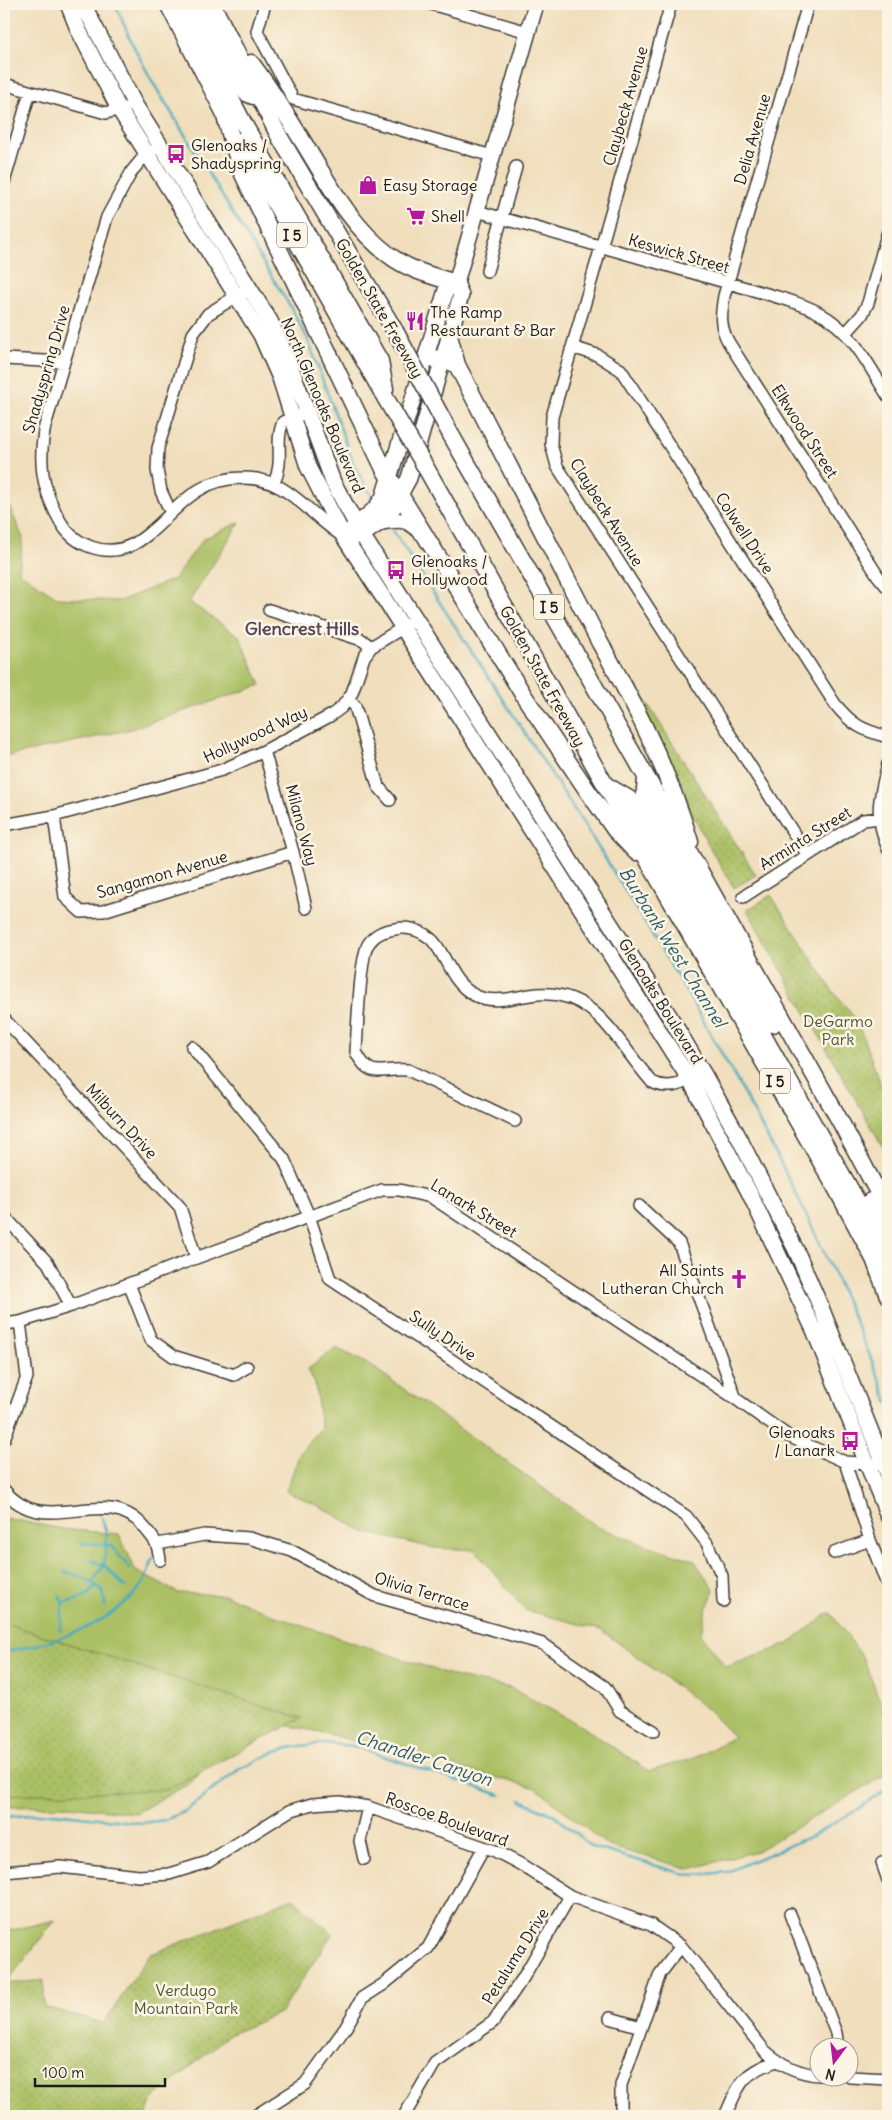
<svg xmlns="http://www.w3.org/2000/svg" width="892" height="2120" viewBox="0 0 892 2120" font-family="Delius,sans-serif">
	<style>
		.grass { fill: #abc065; stroke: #646e40 }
		.park { fill: url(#park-dots); stroke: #646e40 }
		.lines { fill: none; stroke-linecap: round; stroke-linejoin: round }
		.stream { stroke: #3ea9be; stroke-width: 2.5 }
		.minor-casing { stroke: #3c3934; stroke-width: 14 }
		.major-casing { stroke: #3c3934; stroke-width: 18 }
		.highway-casing { stroke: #3c3934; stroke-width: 19 }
		.minor { stroke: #fff; stroke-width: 11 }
		.major { stroke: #fff; stroke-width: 15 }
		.highway { stroke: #fff; stroke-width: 16 }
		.highway-bridge-casing { stroke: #3c3934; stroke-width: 19; stroke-linecap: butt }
		.highway-bridge { stroke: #fff; stroke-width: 16 }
		.labels { text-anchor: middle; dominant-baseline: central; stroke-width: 5; stroke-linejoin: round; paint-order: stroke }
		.shield { fill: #fcf5e5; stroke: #5f5d58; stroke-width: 1 }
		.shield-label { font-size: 15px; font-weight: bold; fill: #1c1c1c }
		.street-label { font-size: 16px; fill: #1c1c1c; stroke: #fcf5e5 }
		.poi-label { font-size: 16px; fill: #1c1c1c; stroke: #fcf5e5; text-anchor: start }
		.park-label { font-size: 16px; fill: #4e5536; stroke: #fcf5e5 }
		.neighbourhood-label { font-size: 18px; font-weight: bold; fill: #54465b; stroke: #fcf5e5 }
		.water-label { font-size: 18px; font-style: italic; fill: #2b5b65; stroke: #fcf5e5 }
	</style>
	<defs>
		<pattern id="park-dots" width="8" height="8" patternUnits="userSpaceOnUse" patternTransform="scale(1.25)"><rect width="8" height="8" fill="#abc065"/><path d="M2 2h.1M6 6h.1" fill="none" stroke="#93a457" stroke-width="1.8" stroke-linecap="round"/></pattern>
	</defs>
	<rect width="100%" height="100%" fill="#fcf5e5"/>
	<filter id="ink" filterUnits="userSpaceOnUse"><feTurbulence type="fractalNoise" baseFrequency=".02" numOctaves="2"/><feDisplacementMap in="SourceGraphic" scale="10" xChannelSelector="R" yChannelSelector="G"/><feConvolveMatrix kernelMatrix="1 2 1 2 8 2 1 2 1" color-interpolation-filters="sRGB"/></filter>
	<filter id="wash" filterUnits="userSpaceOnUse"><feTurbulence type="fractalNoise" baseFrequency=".0096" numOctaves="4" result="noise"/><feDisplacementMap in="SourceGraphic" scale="20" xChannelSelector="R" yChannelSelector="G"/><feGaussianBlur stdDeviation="1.12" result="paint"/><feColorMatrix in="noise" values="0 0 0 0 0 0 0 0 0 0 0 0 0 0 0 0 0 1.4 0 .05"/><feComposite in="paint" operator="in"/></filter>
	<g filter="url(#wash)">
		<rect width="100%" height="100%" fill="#f0debc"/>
		<path class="grass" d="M4 494 23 538 19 572 58 598 120 601 174 579 203 539 240 522 189 602 239 636 261 685 128 730 4 757Z
			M336 1348 370 1365 598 1527 639 1543 694 1560 714 1590 706 1610 701 1634 726 1667 788 1644 830 1612 862 1656 887 1718 888 1773 757 1851 690 1869 608 1846 536 1788 320 1732 269 1722 254 1713 192 1782 136 1813 69 1806 4 1807V1518L63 1529 119 1534 136 1571 178 1593 225 1595 294 1623 457 1677 511 1688 583 1727 649 1771 694 1758 734 1737 707 1709 601 1630 525 1610 475 1550 434 1548 366 1533 321 1507 286 1491 300 1453 321 1428 315 1384 308 1369Z
			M55 1920 4 1986V1932Z"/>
		<path class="park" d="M633 681 756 875 734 888 709 846 676 782Z
			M771 895 832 990 857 1021 888 1103V1156L747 910Z
			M4 1623 266 1707 302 1718 166 1790 4 1795Z
			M293 1898 332 1934 281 2012 227 2036 152 2100 146 2116H4V1984L44 1980V2007L104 2023 149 1955Z"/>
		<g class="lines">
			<path class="stream" d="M115 4 132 43 152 81 291 308 308 340 354 465 372 497
				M392 529C550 774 718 1014 837 1281 855 1321 873 1360 888 1402
				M81 1543 110 1545 130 1568
				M92 1561 104 1565 125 1587
				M65 1572 83 1577 103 1591 105 1606
				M92 1583 104 1565 107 1535 100 1512
				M59 1595 63 1603 60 1631
				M63 1603C76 1601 89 1597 96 1586
				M9 1651C56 1642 113 1625 143 1583 148 1575 150 1566 153 1558
				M521 1800 555 1816 592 1847 681 1873 695 1875 727 1872 812 1836 854 1812 888 1788
				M4 1817 54 1813 141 1823 165 1820 184 1812 238 1770 272 1753 293 1747 324 1743 353 1746 500 1795"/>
		</g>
	</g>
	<g filter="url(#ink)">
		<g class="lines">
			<g class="minor-casing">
				<path id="minor" d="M265 4 257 31 293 99 492 156
					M431 4 528 32
					M671 4 552 417 551 444 557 466 807 854
					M808 4 724 296C721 314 719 326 729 343L878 576 888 588
					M4 84 106 113 125 108
					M152 151 147 153 132 171 107 217 45 426C38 462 42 489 60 521 67 534 77 542 91 547 140 564 163 511 199 490 212 482 226 478 242 478 288 477 308 515 344 537
					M4 182 30 92
					M477 211 774 296C790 301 807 305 821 314 853 332 869 366 888 396
					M487 271 516 167
					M846 333 862 315 868 303 888 231
					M572 347 597 355 621 370 835 704C852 725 862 730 888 737
					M4 359 64 362
					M274 483C285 459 274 443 283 422L307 412
					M171 513 161 491 157 470 158 448 193 334 208 314 243 292
					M269 610 362 640 371 647
					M349 700 355 706 378 786 390 800
					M264 751 293 852 306 908
					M888 764C879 799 874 814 888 849
					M54 816 65 897 81 912 103 911 293 852
					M4 825 54 816 222 770 264 751 330 716 342 707 352 693 364 657 371 647 409 624
					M743 897 863 820 888 817
					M4 1019 180 1207 196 1258
					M192 1047 284 1159 309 1216 330 1279 686 1516 707 1543 722 1576 723 1601
					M515 1121 408 1070C382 1067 371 1082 356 1052 357 1034 360 953 369 943 376 933 384 931 395 929 409 926 423 931 433 941 448 958 450 981 474 995 491 1004 512 998 530 995 595 985 615 1041 652 1082 667 1090 681 1085 695 1077
					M639 1206 679 1243 736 1399
					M4 1216 48 1263 71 1306
					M129 1284 151 1340 173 1356 234 1375 247 1367
					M4 1324 20 1322 71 1306 196 1258 382 1190H399L431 1197 736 1399 788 1436 845 1462 888 1465
					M4 1439 27 1377 20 1322
					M845 1462 870 1540 888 1587
					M4 1490C45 1541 105 1481 144 1527 155 1540 158 1543 160 1560
					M158 1544 204 1535 249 1538 292 1551 375 1596 543 1644 605 1687 620 1711 654 1731
					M834 1553 870 1540
					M364 1859 360 1841 368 1807
					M882 1863 888 1880
					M4 1872 60 1867 139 1876 169 1874 208 1862 289 1811 312 1804 340 1802 368 1807 495 1851 520 1864 570 1896 651 1925 681 1946 765 2051C781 2065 798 2074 820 2075
					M790 1914 836 2033 838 2048
					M610 2018 641 2027
					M850 2077 888 2079
					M621 2107V2085L660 1974 681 1946
					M255 2116 305 2084 346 2027 362 1998 384 1984 428 1948 484 1847
					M404 2116 435 2063 493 2022 523 1978 570 1896
					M725 2116C740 2083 740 2075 776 2061"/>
			</g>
			<g class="major-casing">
				<path id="major" d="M68 4 78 29 119 109 261 335 280 378 308 467 344 537 403 628 690 1080 749 1192 814 1330 888 1516
					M83 4 135 105 270 321 289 362 333 482 362 535 670 1017 703 1073 737 1134 796 1250 822 1310 888 1474
					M381 522C403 519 406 518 422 533
					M350 531 375 509 383 498 446 290 456 283 536 4
					M353 536 362 535 381 522 393 508 409 478 461 295 456 283"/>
			</g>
			<g class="highway-casing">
				<path id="highway" d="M168 4 228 120
					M181 4 246 128 380 361 385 389
					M198 4 232 71 246 93 253 96
					M212 4 279 136 395 331
					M251 63C272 91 290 120 308 150 331 188 353 228 389 255 408 270 433 276 456 283
					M223 110 241 170 384 469 524 696 587 790 615 830 636 852
					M240 141 386 399
					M449 336 457 365 600 643C635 704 670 774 690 842
					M424 360 443 358 457 365
					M451 435 697 866 840 1121 888 1211
					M426 468 654 871 836 1188 874 1259 888 1296
					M646 779 644 800 773 1024
					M607 786 629 799 862 1210 888 1264
					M871 1201 888 1236"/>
			</g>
			<use href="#minor" class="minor"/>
			<use href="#major" class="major"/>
			<use href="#highway" class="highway"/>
			<g class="highway-bridge-casing">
				<path id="highway-bridge" d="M395 331 451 435
					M386 399 426 468"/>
			</g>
			<use href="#highway-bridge" class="highway-bridge"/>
		</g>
	</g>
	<defs>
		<g id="bus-bare" transform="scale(1.5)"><path d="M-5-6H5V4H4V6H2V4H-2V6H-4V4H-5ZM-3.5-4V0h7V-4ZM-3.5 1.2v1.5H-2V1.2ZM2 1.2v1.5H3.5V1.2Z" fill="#b5179e" stroke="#fcf5e5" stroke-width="2.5" paint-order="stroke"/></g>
		<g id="shop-bare" transform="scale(1.5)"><path d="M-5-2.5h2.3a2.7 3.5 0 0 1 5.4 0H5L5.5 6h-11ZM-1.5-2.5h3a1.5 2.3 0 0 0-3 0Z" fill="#b5179e" stroke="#fcf5e5" stroke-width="2.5" paint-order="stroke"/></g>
		<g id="supermarket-bare" transform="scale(1.5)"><path d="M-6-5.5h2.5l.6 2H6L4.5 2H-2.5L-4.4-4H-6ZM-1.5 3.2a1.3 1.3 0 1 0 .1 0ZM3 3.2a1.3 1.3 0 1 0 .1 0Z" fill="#b5179e" stroke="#fcf5e5" stroke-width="2.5" paint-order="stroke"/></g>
		<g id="restaurant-bare" transform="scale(1.5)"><path d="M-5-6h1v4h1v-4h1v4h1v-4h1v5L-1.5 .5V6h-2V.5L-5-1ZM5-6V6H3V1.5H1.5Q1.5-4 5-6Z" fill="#b5179e" stroke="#fcf5e5" stroke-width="2.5" paint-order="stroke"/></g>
		<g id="church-bare" transform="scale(1.5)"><path d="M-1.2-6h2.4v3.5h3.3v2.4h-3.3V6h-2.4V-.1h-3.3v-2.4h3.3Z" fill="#b5179e" stroke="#fcf5e5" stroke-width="2.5" paint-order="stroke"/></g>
	</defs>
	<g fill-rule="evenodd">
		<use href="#bus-bare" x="176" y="154"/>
		<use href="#shop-bare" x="368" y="185"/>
		<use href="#supermarket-bare" x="416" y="216"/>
		<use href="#restaurant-bare" x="415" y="321"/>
		<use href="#bus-bare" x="396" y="570"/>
		<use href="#church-bare" x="739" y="1279"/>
		<use href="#bus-bare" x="850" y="1441"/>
	</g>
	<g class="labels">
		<g class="shield">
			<rect x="277" y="222.5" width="30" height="25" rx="4"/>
			<rect x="534" y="594.5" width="30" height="25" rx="4"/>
			<rect x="760" y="1068.5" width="30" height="25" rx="4"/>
		</g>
		<g class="shield-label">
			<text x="292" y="235">I 5</text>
			<text x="549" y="607">I 5</text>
			<text x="775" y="1081">I 5</text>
		</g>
		<g class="street-label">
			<text transform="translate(625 106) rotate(-74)">Claybeck Avenue</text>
			<text transform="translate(752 139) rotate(-74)">Delia Avenue</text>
			<text transform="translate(679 253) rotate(16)">Keswick Street</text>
			<text transform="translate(380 308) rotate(60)">Golden State Freeway</text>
			<text transform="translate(46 369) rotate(-74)">Shadyspring Drive</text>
			<text transform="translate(323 405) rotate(67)">North Glenoaks Boulevard</text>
			<text transform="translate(805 431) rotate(57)">Elkwood Street</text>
			<text transform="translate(607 512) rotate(58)">Claybeck Avenue</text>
			<text transform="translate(745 533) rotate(57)">Colwell Drive</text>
			<text transform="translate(543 676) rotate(61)">Golden State Freeway</text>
			<text transform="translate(255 734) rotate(-25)">Hollywood Way</text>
			<text transform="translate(302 825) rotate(75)">Milano Way</text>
			<text transform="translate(805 838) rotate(-32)">Arminta Street</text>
			<text transform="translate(162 874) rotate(-16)">Sangamon Avenue</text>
			<text transform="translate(661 1001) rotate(58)">Glenoaks Boulevard</text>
			<text transform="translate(122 1121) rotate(47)">Milburn Drive</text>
			<text transform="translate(474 1208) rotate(31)">Lanark Street</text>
			<text transform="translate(443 1335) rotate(34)">Sully Drive</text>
			<text transform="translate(422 1591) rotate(17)">Olivia Terrace</text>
			<text transform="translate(447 1819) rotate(20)">Roscoe Boulevard</text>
			<text transform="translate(515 1956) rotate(-58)">Petaluma Drive</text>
		</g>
		<g class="poi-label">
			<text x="191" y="145">Glenoaks /<tspan x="191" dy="18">Shadyspring</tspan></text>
			<text x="383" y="185">Easy Storage</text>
			<text x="431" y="216">Shell</text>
			<text x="430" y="312">The Ramp<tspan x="430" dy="18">Restaurant &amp; Bar</tspan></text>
			<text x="411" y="561">Glenoaks /<tspan x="411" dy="18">Hollywood</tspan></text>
			<text x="724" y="1270" text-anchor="end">All Saints<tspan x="724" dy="18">Lutheran Church</tspan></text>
			<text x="835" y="1432" text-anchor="end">Glenoaks<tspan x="835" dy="18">/ Lanark</tspan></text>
		</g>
		<g class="park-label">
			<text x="838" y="1021">DeGarmo<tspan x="838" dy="18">Park</tspan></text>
			<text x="186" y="1990">Verdugo<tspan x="186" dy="18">Mountain Park</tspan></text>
		</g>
		<g class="neighbourhood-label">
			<text x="302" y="628">Glencrest Hills</text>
		</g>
		<g class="water-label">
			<text transform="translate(673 947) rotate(58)">Burbank West Channel</text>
			<text transform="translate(424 1758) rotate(18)">Chandler Canyon</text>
		</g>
	</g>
	<rect width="892" height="2120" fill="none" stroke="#fcf5e5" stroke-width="20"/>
	<g transform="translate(834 2062) rotate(195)"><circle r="24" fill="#fcf5e5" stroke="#a29e95"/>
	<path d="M0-4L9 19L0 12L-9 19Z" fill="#b5179e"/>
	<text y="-8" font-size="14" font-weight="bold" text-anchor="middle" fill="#1c1c1c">N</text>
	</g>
	<path d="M35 2078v8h130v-8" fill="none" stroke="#1c1c1c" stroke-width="2.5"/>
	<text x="42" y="2078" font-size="15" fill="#1c1c1c" stroke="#fcf5e5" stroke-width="4" paint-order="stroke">100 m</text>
</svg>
